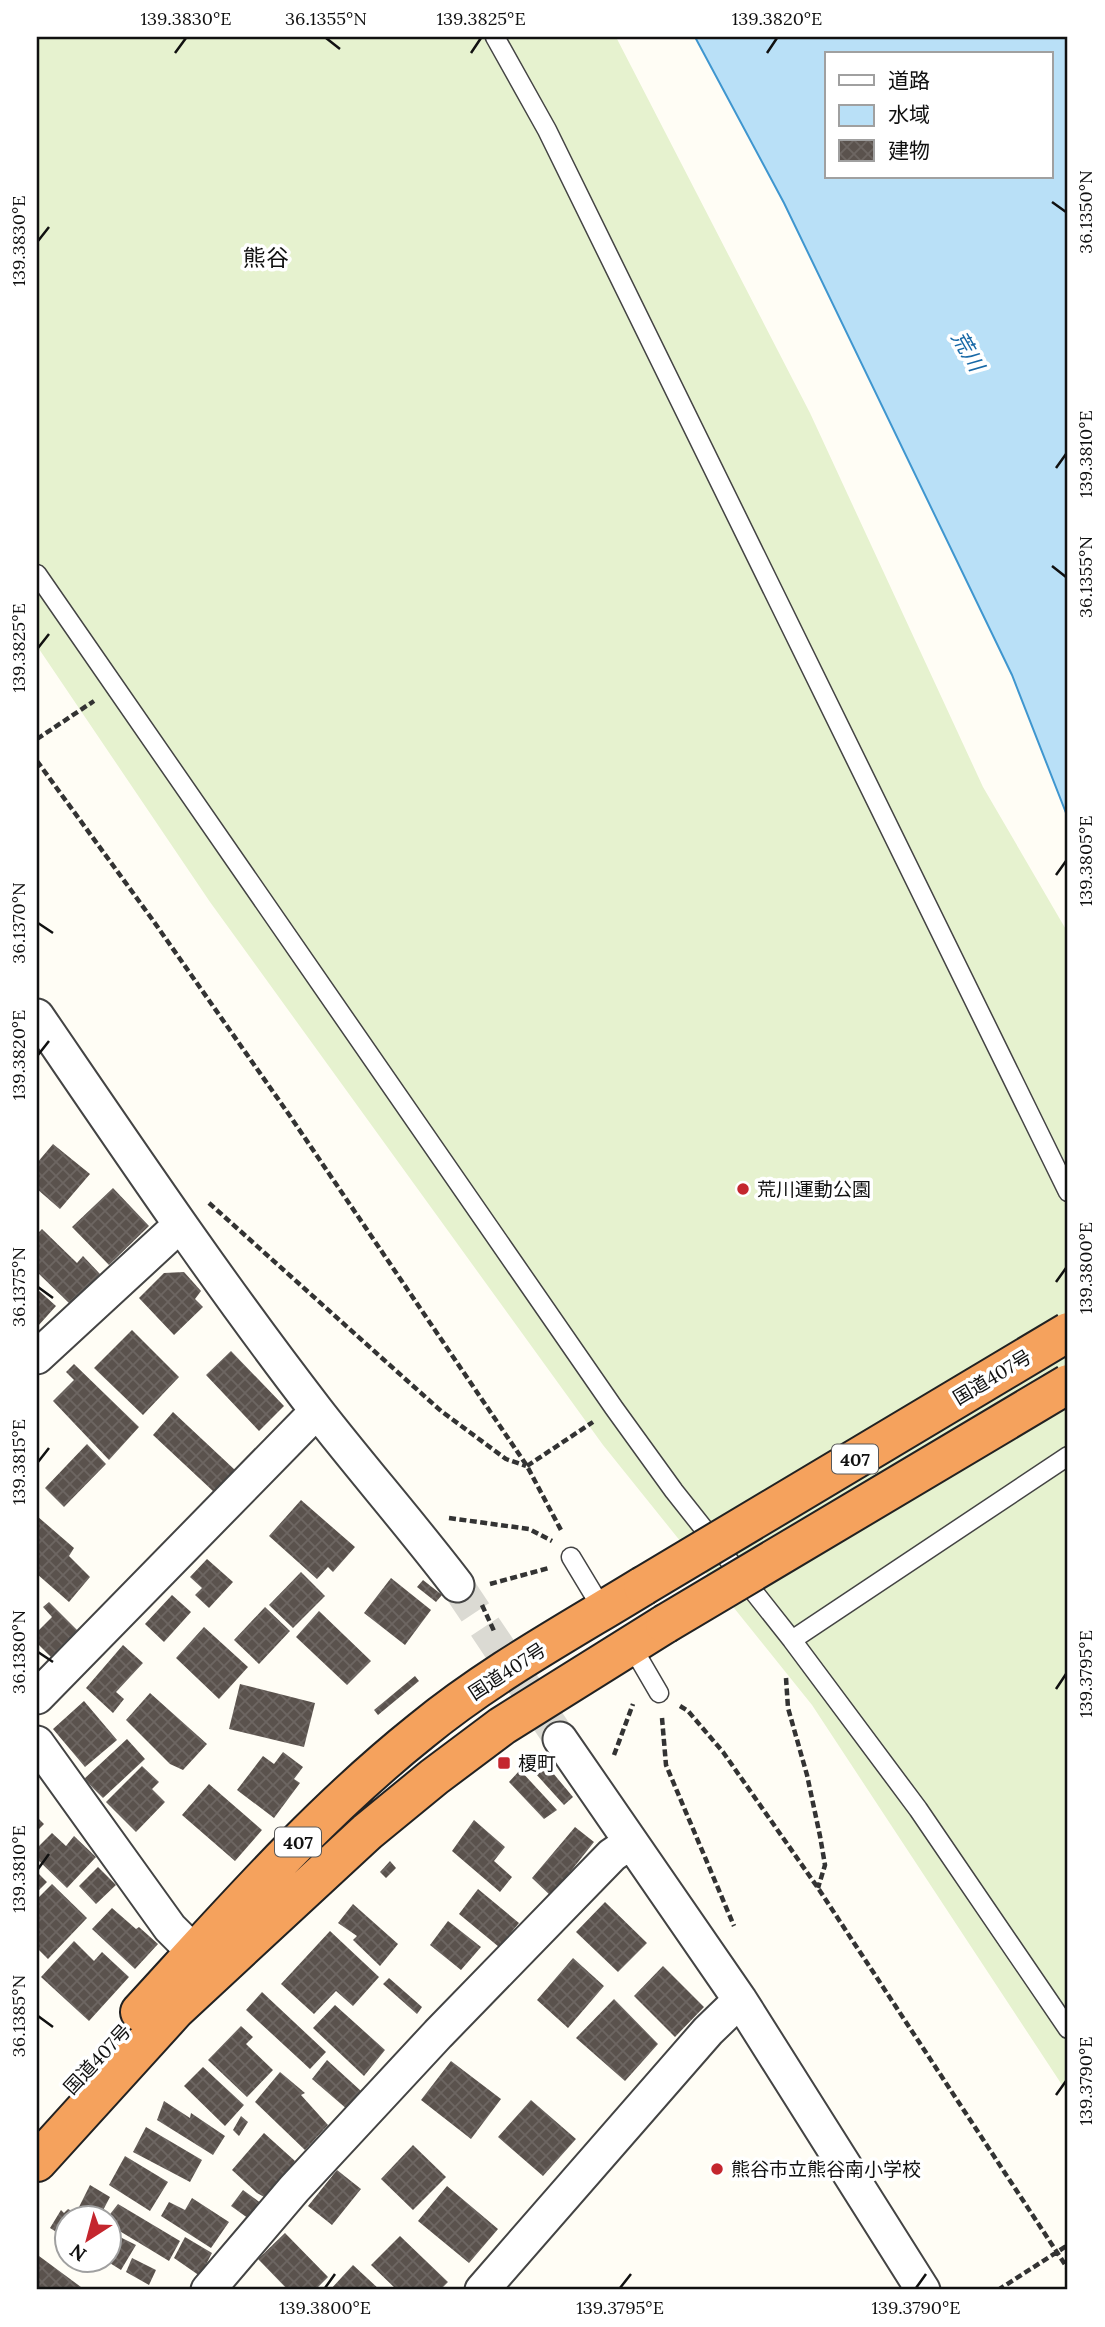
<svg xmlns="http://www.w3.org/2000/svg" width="1105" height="2327" viewBox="0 0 1105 2327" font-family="Lora,'Noto Sans JP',serif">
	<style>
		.pitch { fill: #e6f2cf }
		.water { fill: #b9e0f7; stroke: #3f96cf; stroke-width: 2; fill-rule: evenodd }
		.building { fill: url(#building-cross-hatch) }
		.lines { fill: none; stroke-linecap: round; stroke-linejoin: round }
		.street-tunnel { stroke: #dbdad3; stroke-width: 33; stroke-dasharray: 33 17; stroke-linecap: butt }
		.lane-casing { stroke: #444; stroke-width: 21 }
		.street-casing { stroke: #444; stroke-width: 37 }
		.highway-casing { stroke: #222; stroke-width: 42 }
		.path { stroke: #333; stroke-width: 4.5; stroke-dasharray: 7 3.5; stroke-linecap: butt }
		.lane { stroke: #fff; stroke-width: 18 }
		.street { stroke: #fff; stroke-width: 33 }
		.highway { stroke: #f5a25d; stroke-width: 38 }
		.highway-bridge-casing { stroke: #222; stroke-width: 42; stroke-linecap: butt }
		.highway-bridge { stroke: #f5a25d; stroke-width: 38 }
		.ticks { fill: none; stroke: #111; stroke-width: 2.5 }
		.poi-dot { fill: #c4262e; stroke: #fff; stroke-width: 2.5 }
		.labels { text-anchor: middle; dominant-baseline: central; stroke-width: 7; stroke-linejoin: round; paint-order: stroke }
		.shield { fill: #fff; stroke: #585858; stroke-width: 2 }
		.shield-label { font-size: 18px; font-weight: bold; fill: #111 }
		.poi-label { font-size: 19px; fill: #111; stroke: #fff; text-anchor: start }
		.street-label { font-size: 19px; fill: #111; stroke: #fff }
		.water-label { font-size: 21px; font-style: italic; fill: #1768a6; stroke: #fff }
		.quarter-label { font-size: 23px; fill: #111; stroke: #fff }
		.neatline { fill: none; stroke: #111; stroke-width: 2.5 }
		.ticks-label { font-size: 18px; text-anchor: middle; fill: #111 }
	</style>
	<defs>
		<pattern id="building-cross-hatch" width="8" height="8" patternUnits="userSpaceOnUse" patternTransform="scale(1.75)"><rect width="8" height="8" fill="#5a524d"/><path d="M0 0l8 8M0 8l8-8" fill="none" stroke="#6d6662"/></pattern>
	</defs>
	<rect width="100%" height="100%" fill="#fffdf5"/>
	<path class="pitch" d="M37 37H616L810 413 983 787 1068 933V2094L812 1705 603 1445 210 902 37 646Z"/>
	<path class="water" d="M695 37H1068V818L1012 675 784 203ZM827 54H1051V177H827Z"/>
	<path class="building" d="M53 1144 90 1174 60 1209 37 1189V1163Z
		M113 1188 149 1226 109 1265 72 1227Z
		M42 1229 77 1263 83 1256 100 1274 70 1304 37 1272V1234Z
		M184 1272 201 1291 195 1299 203 1307 174 1335 139 1298 164 1273Z
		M37 1289 56 1306 38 1326 37 1325Z
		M132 1330 179 1377 143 1415 94 1368Z
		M231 1351 284 1406 259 1431 206 1375Z
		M74 1364 139 1427 109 1460 53 1401 74 1380 66 1372Z
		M173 1412 235 1470 214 1492 153 1435Z
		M87 1444 106 1464 64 1507 45 1488Z
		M301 1500 355 1547 333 1572 328 1567 317 1579 269 1536Z
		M37 1516 74 1548 69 1556 90 1577 69 1602 37 1574Z
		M207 1559 233 1582 209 1608 195 1595 202 1588 190 1577Z
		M301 1572 325 1596 293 1628 269 1605Z
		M391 1578 431 1610 405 1645 364 1613Z
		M423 1580 442 1595 436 1602 417 1587Z
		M172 1595 191 1612 164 1642 145 1624Z
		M49 1602 78 1631 51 1657 37 1643V1632L52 1617 43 1607Z
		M265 1607 290 1631 259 1664 234 1640Z
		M319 1611 371 1661 347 1685 296 1637Z
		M204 1627 248 1667 219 1699 176 1658Z
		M123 1645 143 1663 116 1692 124 1699 113 1713 86 1688Z
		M415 1676 419 1681 378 1715 374 1710Z
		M240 1684 315 1703 304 1747 229 1729Z
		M150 1693 207 1744 183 1770 170 1764 126 1720Z
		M84 1701 117 1740 85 1767 53 1729Z
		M127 1739 145 1759 103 1798 84 1779Z
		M283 1752 303 1767 294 1779 300 1783 274 1818 237 1790 263 1756 274 1764Z
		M537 1754 573 1797 564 1805 526 1763Z
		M142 1766 159 1782 152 1789 165 1802 136 1832 106 1802Z
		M520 1770 557 1810 544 1819 509 1782Z
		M209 1784 262 1830 235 1861 182 1815Z
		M37 1817 44 1824 37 1831Z
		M474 1820 505 1847 494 1861 512 1877 500 1892 452 1851Z
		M575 1827 594 1842 551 1896 532 1878Z
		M52 1833 66 1846 74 1836 96 1857 67 1888 37 1859V1848Z
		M390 1861 396 1868 386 1878 380 1872Z
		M98 1867 116 1885 96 1904 79 1886Z
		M37 1872 47 1882 37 1892Z
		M52 1884 87 1918 48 1959 37 1948V1899Z
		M478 1889 519 1923 499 1947 459 1914Z
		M605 1902 647 1943 618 1972 576 1932Z
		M353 1904 398 1944 380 1966 353 1940 357 1936 338 1923Z
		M112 1908 136 1929 139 1927 158 1944 135 1969 92 1929Z
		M448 1921 481 1947 461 1970 430 1945Z
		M330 1931 379 1977 353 2006 336 1991 314 2014 281 1984Z
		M74 1941 94 1961 102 1952 129 1977 89 2021 41 1977Z
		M573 1958 604 1986 568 2028 537 2000Z
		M663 1966 704 2007 675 2037 634 1996Z
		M389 1978 422 2007 417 2014 383 1984Z
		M262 1992 326 2052 310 2069 246 2010Z
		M614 1999 658 2044 625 2081 576 2038Z
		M335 2005 385 2050 364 2076 313 2028Z
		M241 2026 253 2037 246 2044 273 2070 247 2097 208 2060Z
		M327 2060 361 2091 348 2110 312 2079Z
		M451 2061 501 2099 471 2139 421 2100Z
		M203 2067 244 2105 225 2126 184 2086Z
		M280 2072 305 2093 301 2095 328 2125 305 2150 255 2102Z
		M531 2100 576 2139 543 2176 498 2137Z
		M164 2101 190 2118 191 2113 225 2136 213 2155 157 2120Z
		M241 2116 248 2122 239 2136 233 2130Z
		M146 2127 202 2160 190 2182 133 2152Z
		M264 2133 295 2161 266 2198 257 2193 232 2170Z
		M413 2145 446 2177 413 2210 381 2179Z
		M125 2156 168 2182 150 2211 109 2185Z
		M337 2170 361 2189 332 2225 308 2206Z
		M90 2185 110 2197 99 2218 79 2207Z
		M447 2186 498 2229 469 2263 418 2221Z
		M243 2190 262 2204 252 2221 231 2206Z
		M192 2198 229 2222 211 2248 161 2216 169 2202 185 2210Z
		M118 2204 180 2241 169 2261 108 2224V2218H107Z
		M68 2209 85 2218H66V2238L50 2228 61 2210 64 2213Z
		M108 2231 136 2245 121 2270 105 2260H108Z
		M285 2233 328 2277 315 2290H288L258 2259Z
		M400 2236 448 2282 440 2290H397L371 2265Z
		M185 2237 212 2253 200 2276 174 2258Z
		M39 2256 85 2290H37V2259Z
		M132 2258 156 2270 149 2285 126 2272Z
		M353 2265 380 2290H330Z"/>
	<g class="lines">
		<path class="street-tunnel" d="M457 1585 560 1739"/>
		<g class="lane-casing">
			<path id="lane" d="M495 37 547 130 1068 1192
				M37 574 614 1408 674 1491 792 1640 918 1809 1068 2029
				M571 1557 603 1610
				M792 1640 1068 1456
				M631 1645 659 1693"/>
		</g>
		<g class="street-casing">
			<path id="street" d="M37 1016C128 1149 218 1283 317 1411 363 1470 412 1526 457 1585
				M37 1357 180 1225
				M37 1697 317 1411
				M560 1739 740 2000 923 2290
				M37 1743 170 1928 195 1953
				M208 2290 294 2189 438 2034 612 1855 631 1842
				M482 2290 708 2031 740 2000"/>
		</g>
		<g class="highway-casing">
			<path id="highway" d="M140 2012C230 1914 317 1814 421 1731 489 1675 568 1632 643 1586
				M37 2162 176 2009 367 1832 434 1777 502 1726 665 1624"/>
		</g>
		<path class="path" d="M37 739 94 701
			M37 761 152 919 290 1116 527 1466 562 1532
			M209 1203 441 1411 506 1459 526 1466
			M527 1466 593 1422
			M449 1518 529 1529 552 1541
			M490 1584 549 1568
			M482 1605 494 1631
			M786 1678 788 1708 807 1775 820 1836 825 1865 818 1888
			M680 1706 688 1711 723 1752 818 1888 1068 2269
			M662 1718 666 1765 734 1926
			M614 1755 633 1704
			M998 2290 1068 2245"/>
		<use href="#lane" class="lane"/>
		<use href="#street" class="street"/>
		<use href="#highway" class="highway"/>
		<g class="highway-bridge-casing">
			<path id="highway-bridge" d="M643 1586 1068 1332
				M665 1624 1068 1384"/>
		</g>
		<use href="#highway-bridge" class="highway-bridge"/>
	</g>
	<path class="ticks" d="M326 38 340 49M175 53 186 38M471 53 481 38M767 53 777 38M1052 202 1066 212M38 241 49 227M1056 468 1066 454M1052 566 1066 577M38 648 49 634M1056 875 1066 861M38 923 53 933M38 1055 49 1041M1056 1282 1066 1268M38 1287 53 1298M38 1462 49 1448M38 1652 53 1662M1056 1689 1066 1674M38 1869 49 1854M38 2016 53 2027M1056 2095 1066 2081M325 2288 335 2274M620 2288 631 2274M916 2288 926 2274"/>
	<g class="poi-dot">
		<circle cx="743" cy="1189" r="7"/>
		<rect x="497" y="1756" width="14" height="14" rx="3.5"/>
		<circle cx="717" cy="2169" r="7"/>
	</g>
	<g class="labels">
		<g class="shield">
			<rect x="832" y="1444.5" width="46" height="29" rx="5"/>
			<rect x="275" y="1827.5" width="46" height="29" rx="5"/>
		</g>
		<g class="shield-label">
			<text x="855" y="1459">407</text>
			<text x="298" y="1842">407</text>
		</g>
		<g class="poi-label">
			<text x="757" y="1189">荒川運動公園</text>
			<text x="518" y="1763">榎町</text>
			<text x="731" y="2169">熊谷市立熊谷南小学校</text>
		</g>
		<g class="street-label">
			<text transform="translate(992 1377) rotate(-31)">国道407号</text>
			<text transform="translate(507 1671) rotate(-33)">国道407号</text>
			<text transform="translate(97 2059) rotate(-47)">国道407号</text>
		</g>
		<g class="water-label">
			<text transform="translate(968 351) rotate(60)">荒川</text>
		</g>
		<g class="quarter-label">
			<text x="266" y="257">熊谷</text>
		</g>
	</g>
	<rect width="1105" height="2327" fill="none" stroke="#ffffff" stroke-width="77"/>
	<rect x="825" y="52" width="228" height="126" fill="#ffffff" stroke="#a0a0a0" stroke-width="2"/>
	<rect x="839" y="75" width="35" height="10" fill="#ffffff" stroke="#a0a0a0" stroke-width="2"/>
	<text x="888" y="88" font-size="21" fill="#111111">道路</text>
	<rect x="839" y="105" width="35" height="21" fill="#b9e0f7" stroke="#a0a0a0" stroke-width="2"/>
	<text x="888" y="122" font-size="21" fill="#111111">水域</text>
	<rect x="839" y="140" width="35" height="21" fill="url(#building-cross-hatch)" stroke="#a0a0a0" stroke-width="2"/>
	<text x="888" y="158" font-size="21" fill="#111111">建物</text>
	<g transform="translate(88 2239) rotate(216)"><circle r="33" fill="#ffffff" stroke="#a0a0a0" stroke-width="2"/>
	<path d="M0-5L12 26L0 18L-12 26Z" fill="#c4262e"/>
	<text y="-10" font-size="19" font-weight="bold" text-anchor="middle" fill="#111111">N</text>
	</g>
	<rect x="38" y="38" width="1028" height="2250" class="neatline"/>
	<g class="ticks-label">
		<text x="186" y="25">139.3830°E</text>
		<text x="326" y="25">36.1355°N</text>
		<text x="481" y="25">139.3825°E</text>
		<text x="777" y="25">139.3820°E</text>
		<text transform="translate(1086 212) rotate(-90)" y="6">36.1350°N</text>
		<text transform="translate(19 241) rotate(-90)" y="6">139.3830°E</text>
		<text transform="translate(1086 454) rotate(-90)" y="6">139.3810°E</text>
		<text transform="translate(1086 577) rotate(-90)" y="6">36.1355°N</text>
		<text transform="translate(19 648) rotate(-90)" y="6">139.3825°E</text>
		<text transform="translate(1086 861) rotate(-90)" y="6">139.3805°E</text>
		<text transform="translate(19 923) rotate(-90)" y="6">36.1370°N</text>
		<text transform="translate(19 1055) rotate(-90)" y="6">139.3820°E</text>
		<text transform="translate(1086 1268) rotate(-90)" y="6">139.3800°E</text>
		<text transform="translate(19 1287) rotate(-90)" y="6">36.1375°N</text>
		<text transform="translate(19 1462) rotate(-90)" y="6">139.3815°E</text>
		<text transform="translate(19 1652) rotate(-90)" y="6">36.1380°N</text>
		<text transform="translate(1086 1674) rotate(-90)" y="6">139.3795°E</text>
		<text transform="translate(19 1869) rotate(-90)" y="6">139.3810°E</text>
		<text transform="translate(19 2016) rotate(-90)" y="6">36.1385°N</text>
		<text transform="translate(1086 2081) rotate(-90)" y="6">139.3790°E</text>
		<text x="325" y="2314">139.3800°E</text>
		<text x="620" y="2314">139.3795°E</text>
		<text x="916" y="2314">139.3790°E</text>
	</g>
</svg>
